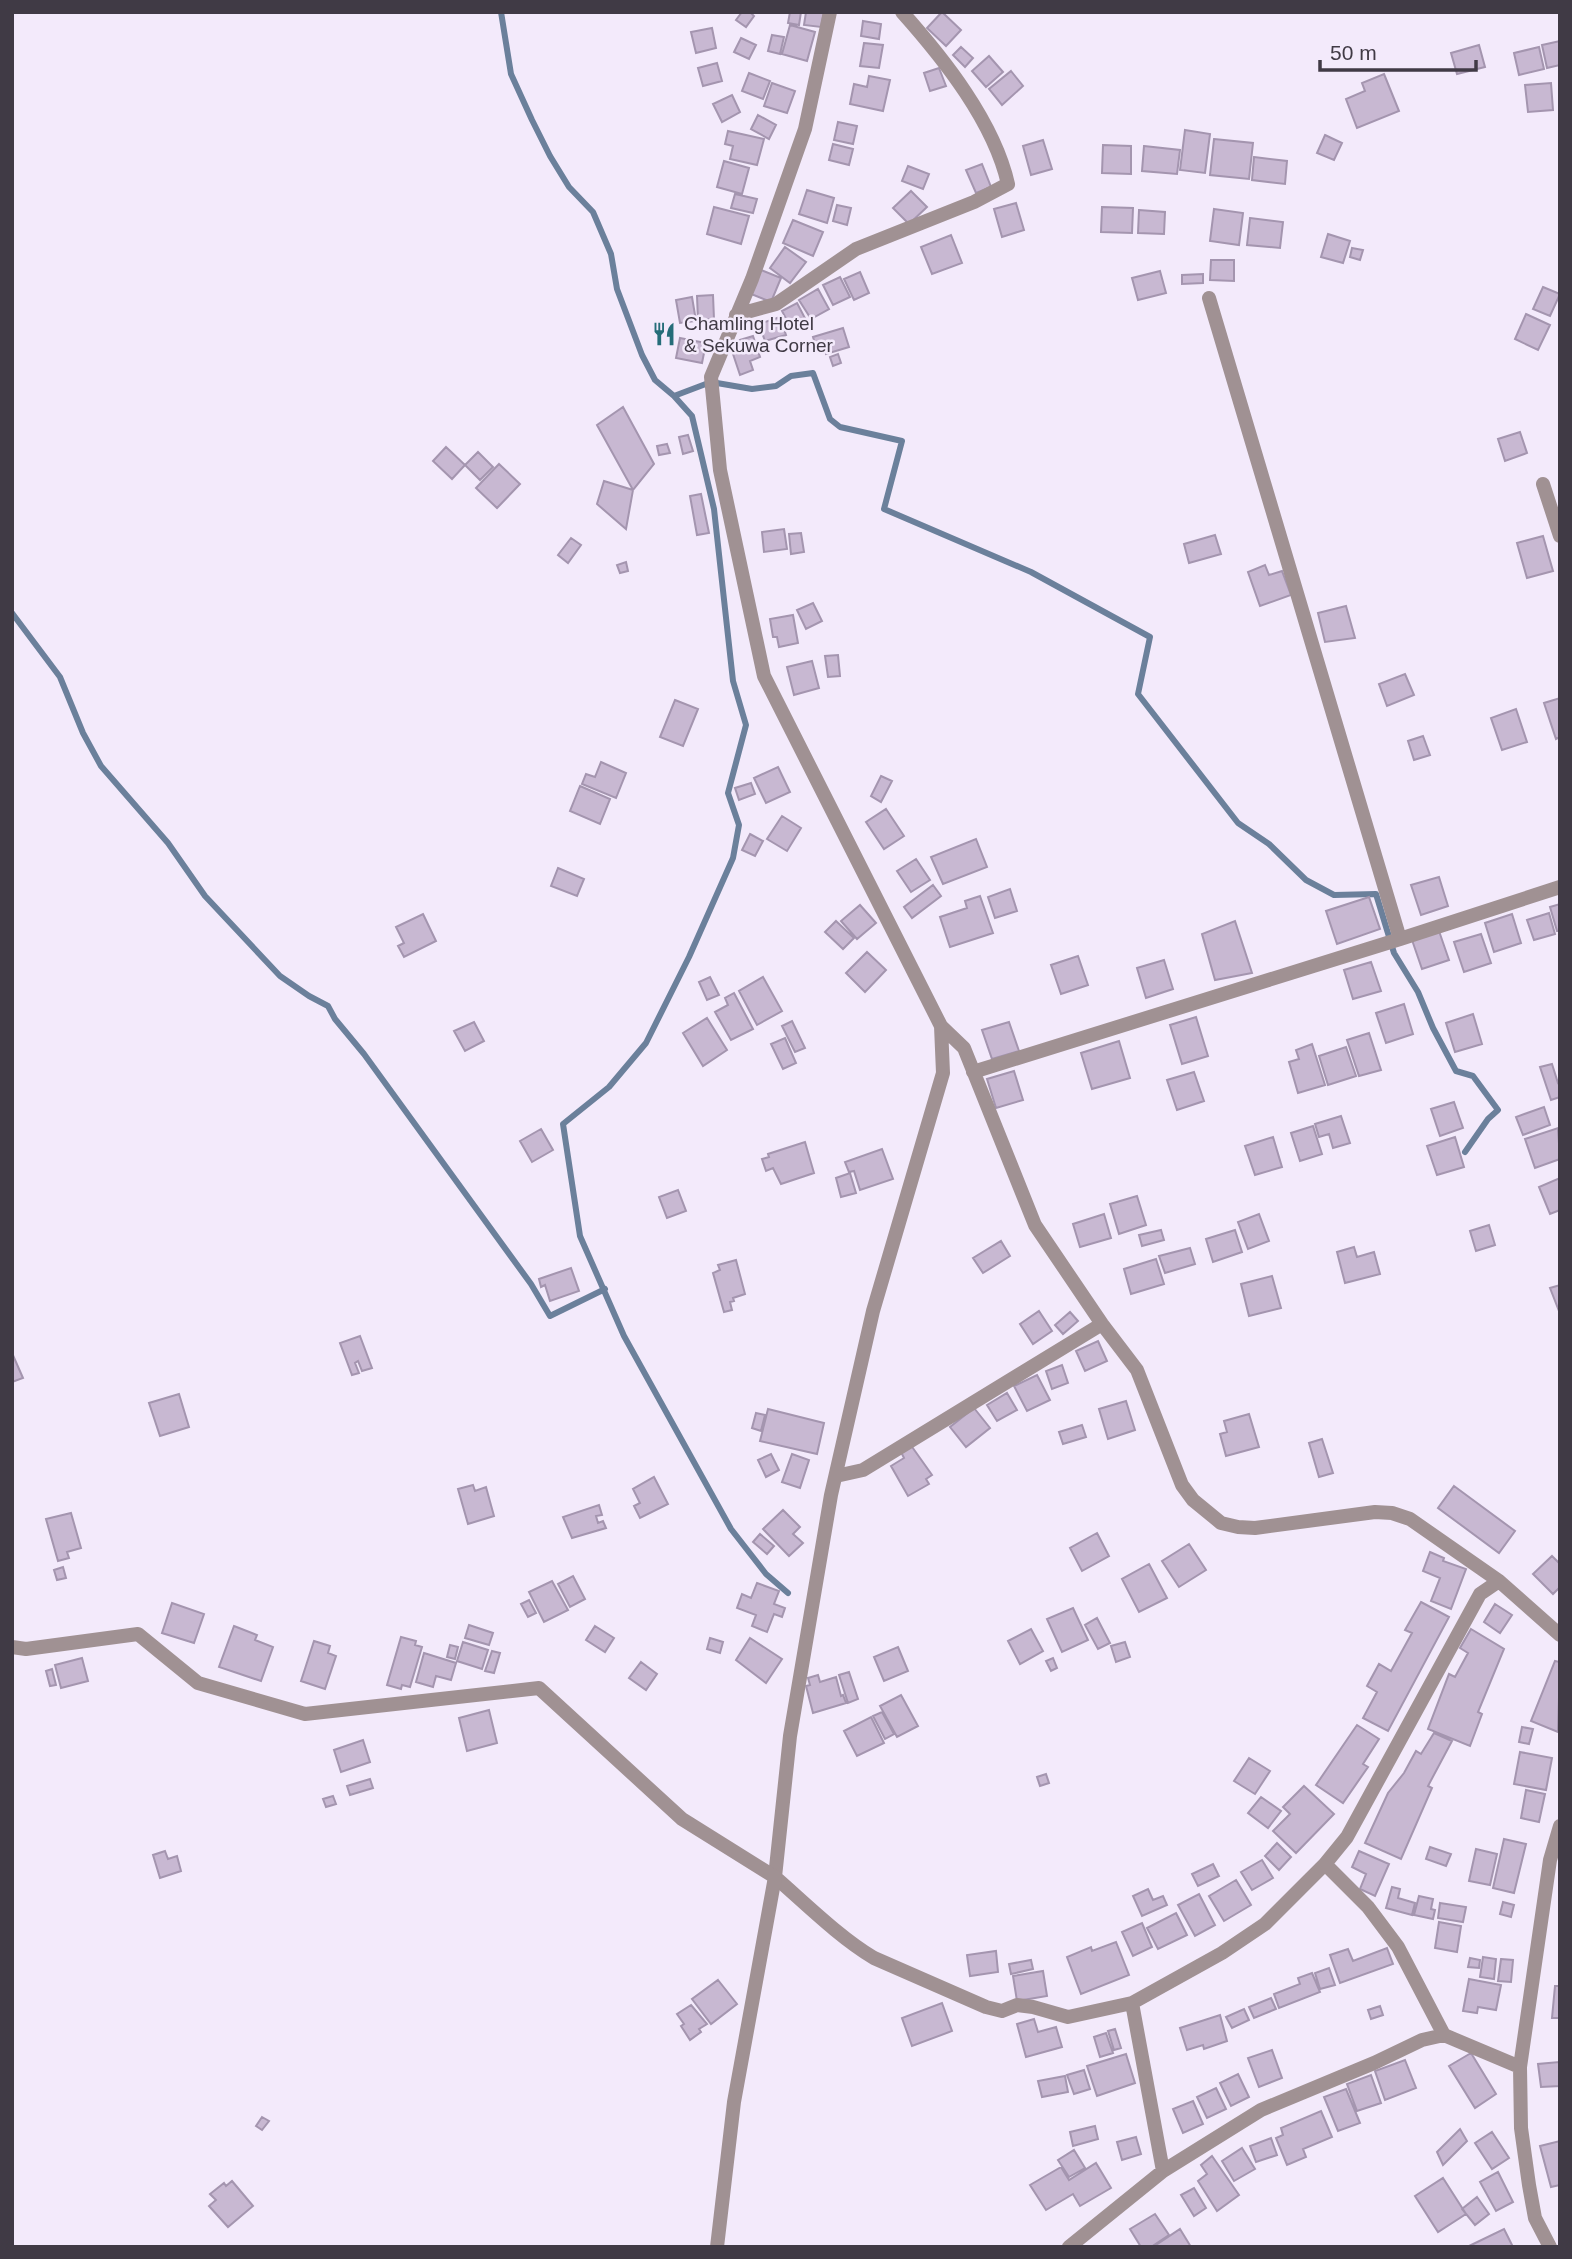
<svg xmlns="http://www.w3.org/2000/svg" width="1572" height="2259" viewBox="0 0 1572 2259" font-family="Arial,sans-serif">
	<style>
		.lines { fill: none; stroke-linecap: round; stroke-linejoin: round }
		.stream { stroke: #6b809b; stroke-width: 6 }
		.building { fill: #c8b8d2; stroke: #a495af; stroke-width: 2 }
		.minor { stroke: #a09193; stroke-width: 14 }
		.tertiary { stroke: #a09193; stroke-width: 14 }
		.labels { text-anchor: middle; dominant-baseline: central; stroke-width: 5; stroke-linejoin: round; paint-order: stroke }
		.poi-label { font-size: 19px; fill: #403a45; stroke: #f3eafb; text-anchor: start }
	</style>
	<rect width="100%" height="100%" fill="#f3eafb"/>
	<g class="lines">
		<path class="stream" d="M501 12 511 74 532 120 550 156 569 187 593 212 611 254 617 289 642 355 655 380 674 396 711 382 752 389 776 386 791 376 813 373 830 419 840 427 902 441 884 509 1031 572 1150 637 1138 694 1238 823 1269 844 1306 880 1334 895 1376 894 1394 953 1418 992 1433 1028 1456 1071 1473 1076 1498 1110 1488 1119 1465 1152
			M674 396 692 416 714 509 733 681 746 725 728 793 739 825 733 858 689 957 646 1043 609 1087 563 1124 580 1236 624 1336 731 1529 766 1574 788 1593
			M12 613 60 677 83 733 101 766 168 843 205 896 280 976 309 996 328 1006 335 1019 364 1054 531 1284 550 1316 605 1289"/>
	</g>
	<path class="building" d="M742 12H750L754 16 746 27 736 20Z
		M790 12H801L799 25 788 23Z
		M806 12H824L821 27 804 25Z
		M942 12 961 30 946 46 927 28Z
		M863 21 881 24 879 39 861 36Z
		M790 25 815 32 807 61 782 54Z
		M712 28 716 48 696 53 691 32Z
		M772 35 784 37 780 54 768 51Z
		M741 38 756 45 749 59 734 52Z
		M1560 41V65L1547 68 1542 45Z
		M864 43 883 45 879 68 860 66Z
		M1479 45 1485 67 1457 74 1451 53Z
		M961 47 973 58 965 67 953 55Z
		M1539 47 1544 69 1519 75 1514 53Z
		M989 56 1003 72 986 87 972 71Z
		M717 63 722 81 703 86 698 68Z
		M939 68 946 86 930 91 924 73Z
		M1011 71 1023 86 1002 105 989 89Z
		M749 73 770 81 763 99 742 91Z
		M1384 74 1399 111 1357 128 1346 99 1365 91 1362 83Z
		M869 76 890 80 883 111 850 104 854 84 867 87Z
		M772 83 795 91 787 113 764 106Z
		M1551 83 1553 110 1528 112 1525 85Z
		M732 95 740 112 722 122 713 104Z
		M758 115 776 125 769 139 751 129Z
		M838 122 857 126 853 144 834 140Z
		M1185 130 1210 134 1205 173 1180 170Z
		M728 131 764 139 757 165 730 159 733 146 725 144Z
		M1325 135 1342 143 1334 160 1317 153Z
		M1214 139 1253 143 1249 179 1210 175Z
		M1043 140 1052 169 1031 175 1023 146Z
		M833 144 853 149 849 165 829 160Z
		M1103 145 1131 146V174L1102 173Z
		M1144 146 1180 150 1177 174 1142 171Z
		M1254 157 1287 161 1285 184 1252 180Z
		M724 161 749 168 742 194 717 187Z
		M982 164 991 187 976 193 966 170Z
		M908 166 929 174 923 189 902 181Z
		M807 190 834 198 827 223 799 214Z
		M911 191 927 207 909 224 893 208Z
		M735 194 757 199 753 213 731 208Z
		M1016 203 1024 230 1002 237 994 209Z
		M837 205 851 208 847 225 833 221Z
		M714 207 749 216 741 244 707 234Z
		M1102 207 1133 208 1132 233 1101 232Z
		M1214 209 1243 213 1239 245 1210 241Z
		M1139 210 1165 212 1164 234 1138 233Z
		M1250 218 1283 222 1280 248 1247 245Z
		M793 220 823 232 813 256 783 243Z
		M1328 234 1350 241 1343 263 1321 257Z
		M951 235 962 263 932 274 921 247Z
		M785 247 806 262 790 283 770 268Z
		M1352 248 1363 250 1360 260 1350 257Z
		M1211 260H1234V281L1210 280Z
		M761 270 781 278 771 302 751 294Z
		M1160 271 1166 293 1138 300 1132 278Z
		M860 272 869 293 854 300 844 279Z
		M1203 274V283L1182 284V275Z
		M840 277 850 297 833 305 823 285Z
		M1543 287 1560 294 1550 316 1533 309Z
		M818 289 829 309 811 319 799 300Z
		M713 295 714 319 698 320 697 296Z
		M692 297 696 321 680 323 676 300Z
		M797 303 807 322 792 330 782 311Z
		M1526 314 1550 325 1538 350 1515 339Z
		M780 317 786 335 765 341 759 324Z
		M843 328 849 347 826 354 825 349 817 351 813 337Z
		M753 336 760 357 750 361 753 370 740 375 732 351 743 348 740 340Z
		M680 338 706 343 702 363 676 358Z
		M838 354 841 363 833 366 830 357Z
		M623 407 654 464 633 490 597 425Z
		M1520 432 1527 453 1505 461 1498 439Z
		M688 435 693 451 683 454 679 437Z
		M667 444 670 453 659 455 657 446Z
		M446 447 465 465 452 479 433 461Z
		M478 452 493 467 480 480 465 465Z
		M499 464 520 484 497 508 476 488Z
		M604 481 633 490 626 529 597 504Z
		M701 494 709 533 697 535 690 496Z
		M784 529 787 549 764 552 762 532Z
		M801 533 804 552 791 554 789 534Z
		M1215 535 1221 554 1189 563 1184 544Z
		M1543 536 1553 571 1527 578 1517 543Z
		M571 538 581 545 568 563 558 555Z
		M626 562 628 571 620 573 617 565Z
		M1265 565 1269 575 1282 571 1291 595 1260 606 1248 572Z
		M813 603 822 621 806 629 797 610Z
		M1346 606 1355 638 1325 642 1318 613Z
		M793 615 798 643 779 647 777 637H773L770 619Z
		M838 655 840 676 828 677 825 656Z
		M812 661 819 688 794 695 787 667Z
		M1405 674 1414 695 1387 706 1379 684Z
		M1560 698V737L1556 739 1544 703Z
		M675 700 698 709 683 746 660 737Z
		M1516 709 1527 742 1502 750 1491 718Z
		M1423 736 1430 755 1414 760 1408 741Z
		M601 762 626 773 616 798 582 784 586 774 595 777Z
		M778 767 790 792 766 803 754 778Z
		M881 776 892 781 881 802 871 796Z
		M751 783 755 794 739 800 735 788Z
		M580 786 610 799 600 824 570 811Z
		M886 809 904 836 884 849 866 822Z
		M782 816 801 828 787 851 767 839Z
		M750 834 763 841 755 856 742 850Z
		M976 839 987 867 943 884 931 857Z
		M916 859 930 880 911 892 897 871Z
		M558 868 584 879 577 896 551 886Z
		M1439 877 1448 906 1421 915 1411 885Z
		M933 885 941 896 912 918 904 907Z
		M1010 889 1017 911 995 918 988 897Z
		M980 896 993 933 950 947 940 917 967 908 965 901Z
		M1369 897 1380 929 1337 944 1326 911Z
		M1560 904V931H1557L1550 907Z
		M860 905 876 923 857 939 841 921Z
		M1549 913 1555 934 1534 940 1527 920Z
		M423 914 436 941 404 957 398 946 404 943 396 927Z
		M1512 914 1521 943 1494 952 1485 923Z
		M836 921 854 938 843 949 825 932Z
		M1235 921 1252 973 1215 980 1202 934Z
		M1439 931 1449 960 1422 969 1412 940Z
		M1481 934 1491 963 1464 972 1454 942Z
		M867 952 886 970 865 992 846 973Z
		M1078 956 1088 985 1061 994 1051 965Z
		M1164 960 1173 989 1146 998 1137 968Z
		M1371 962 1381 991 1353 999 1344 970Z
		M710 977 719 995 707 1000 699 982Z
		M763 977 782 1011 757 1025 739 991Z
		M734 993 753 1029 731 1040 715 1012 728 1005 725 998Z
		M1404 1004 1413 1034 1386 1043 1376 1013Z
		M1473 1014 1482 1044 1455 1052 1446 1023Z
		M1196 1017 1208 1056 1182 1064 1170 1025Z
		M707 1018 727 1050 703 1066 683 1033Z
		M792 1021 805 1048 795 1052 782 1026Z
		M474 1022 484 1041 465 1051 454 1031Z
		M1009 1022 1019 1051 992 1059 982 1030Z
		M1369 1033 1381 1070 1359 1076 1347 1040Z
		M785 1038 796 1063 783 1069 771 1044Z
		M1119 1041 1130 1078 1092 1089 1081 1053Z
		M1312 1044 1325 1085 1298 1093 1289 1062 1299 1059 1296 1050Z
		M1346 1047 1356 1076 1328 1085 1319 1056Z
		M1552 1064 1558 1083 1560 1082V1097L1551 1100 1540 1067Z
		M1014 1071 1023 1100 996 1108 987 1079Z
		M1194 1072 1204 1101 1177 1110 1167 1080Z
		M1454 1102 1463 1128 1440 1136 1431 1109Z
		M1544 1107 1550 1125 1523 1135 1516 1117Z
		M1341 1116 1350 1143 1333 1148 1329 1134 1319 1137 1315 1124Z
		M1313 1126 1322 1154 1300 1161 1291 1133Z
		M1558 1128 1560 1159 1535 1168 1525 1139Z
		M541 1129 553 1150 532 1162 520 1141Z
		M1273 1137 1282 1167 1255 1175 1245 1146Z
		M1455 1137 1464 1167 1437 1175 1427 1146Z
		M805 1142 814 1173 781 1184 773 1168 766 1171 762 1159 769 1157 768 1154Z
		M882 1149 893 1179 860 1190 854 1171 849 1172 845 1162Z
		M850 1173 856 1193 841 1197 836 1178Z
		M1560 1178V1210L1550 1214 1539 1187Z
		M678 1190 686 1211 667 1218 659 1197Z
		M1137 1196 1146 1225 1119 1234 1110 1204Z
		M1104 1214 1111 1238 1080 1247 1073 1224Z
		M1259 1214 1269 1241 1248 1249 1238 1222Z
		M1489 1225 1495 1245 1476 1251 1470 1231Z
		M1161 1230 1164 1240 1142 1246 1139 1235Z
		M1235 1230 1242 1252 1213 1262 1206 1239Z
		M1001 1241 1010 1256 983 1273 973 1258Z
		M1354 1247 1357 1257 1374 1252 1380 1274 1345 1283 1337 1252Z
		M1190 1248 1195 1264 1165 1273 1159 1256Z
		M1156 1259 1164 1284 1131 1294 1124 1269Z
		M736 1260 745 1294 733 1298 734 1301 730 1302 732 1310 724 1312 713 1273 720 1270 718 1265Z
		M571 1268 579 1291 550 1301 545 1285 541 1287 539 1279Z
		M1272 1276 1281 1308 1249 1316 1241 1284Z
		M1560 1285V1311H1559L1550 1288Z
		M1039 1311 1052 1331 1033 1344 1020 1324Z
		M1070 1312 1078 1321 1063 1334 1055 1325Z
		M360 1336 372 1368 362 1371 358 1361 355 1363 359 1373 352 1375 340 1343Z
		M1098 1341 1107 1361 1085 1371 1076 1351Z
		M12 1353 23 1378 12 1382Z
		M1062 1365 1068 1383 1052 1389 1046 1371Z
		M1037 1375 1050 1400 1027 1411 1014 1386Z
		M1007 1393 1017 1410 997 1421 987 1405Z
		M179 1394 189 1427 160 1436 149 1403Z
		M1126 1401 1135 1430 1108 1439 1099 1409Z
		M974 1408 990 1428 966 1447 950 1427Z
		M768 1409 824 1423 817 1454 760 1441Z
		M756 1413 765 1415 761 1431 752 1428Z
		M1249 1414 1259 1447 1226 1456 1220 1434 1227 1432 1224 1421Z
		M1082 1425 1086 1437 1063 1444 1059 1432Z
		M1322 1439 1333 1473 1319 1477 1309 1443Z
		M910 1444 932 1475 926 1479 929 1484 908 1496 891 1466 904 1458 900 1450Z
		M771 1454 779 1470 766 1477 758 1460Z
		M792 1454 809 1460 800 1488 782 1482Z
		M654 1477 668 1504 640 1518 634 1506 640 1503 633 1489Z
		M473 1485 475 1491 486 1487 494 1516 468 1524 458 1489Z
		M1454 1486 1515 1531 1499 1553 1438 1508Z
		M599 1505 602 1515 596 1516 598 1523 603 1521 606 1528 572 1538 563 1517Z
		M783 1510 800 1527 793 1534 803 1543 789 1556 763 1529Z
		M71 1513 81 1548 67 1552 69 1558 58 1561 46 1519Z
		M1097 1533 1109 1556 1082 1571 1070 1548Z
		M760 1534 774 1546 767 1554 753 1542Z
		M1189 1544 1206 1570 1179 1587 1162 1561Z
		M1430 1552 1444 1558 1443 1561 1466 1569 1451 1609 1431 1601 1440 1578 1423 1571Z
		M1552 1556 1560 1564V1587L1553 1594 1533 1574Z
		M1149 1564 1167 1598 1139 1612 1122 1579Z
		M63 1567 66 1578 57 1580 54 1570Z
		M573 1576 585 1599 570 1607 558 1584Z
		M552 1581 568 1610 544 1622 529 1592Z
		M757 1583 779 1591 774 1604 785 1608 782 1617 774 1614 767 1632 752 1626 756 1615 737 1608 742 1594 751 1598Z
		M529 1600 536 1613 528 1617 521 1604Z
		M1421 1602 1449 1617 1388 1731 1363 1718 1377 1692 1367 1686 1379 1664 1391 1671 1412 1633 1405 1630Z
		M172 1603 204 1614 194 1643 162 1633Z
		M1495 1604 1512 1615 1500 1633 1484 1622Z
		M1073 1608 1088 1640 1062 1652 1047 1619Z
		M1097 1618 1110 1643 1098 1649 1085 1625Z
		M469 1625 493 1633 489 1645 465 1638Z
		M234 1626 257 1635 255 1640 273 1647 261 1681 219 1667Z
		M595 1626 614 1638 605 1652 586 1640Z
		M1031 1629 1043 1651 1020 1664 1008 1641Z
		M1471 1629 1504 1649 1478 1712 1482 1714 1470 1746 1428 1729 1449 1674 1455 1677 1468 1653 1460 1648Z
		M401 1637 416 1641 415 1645 422 1647 410 1687 402 1685 401 1689 387 1685Z
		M710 1638 723 1642 720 1653 707 1649Z
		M750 1638 782 1659 766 1683 736 1660Z
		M314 1641 330 1646 328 1653 336 1656 325 1689 301 1681Z
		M463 1642 488 1650 482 1669 457 1661Z
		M1125 1642 1130 1657 1116 1662 1111 1646Z
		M450 1645 458 1647 455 1659 447 1657Z
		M898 1647 908 1671 884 1681 874 1657Z
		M492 1651 500 1653 494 1673 485 1671Z
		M424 1653 456 1663 451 1680 436 1676 433 1687 416 1682Z
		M82 1658 88 1681 61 1688 55 1665Z
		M1053 1658 1057 1668 1051 1671 1046 1661Z
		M1555 1661 1560 1662 1558 1732 1531 1721Z
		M641 1662 657 1674 646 1690 629 1678Z
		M52 1669 56 1685 50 1686 46 1671Z
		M849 1672 858 1699 848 1703 839 1675Z
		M818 1675 820 1682 836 1677 841 1696 843 1695 846 1703 813 1713 806 1686 810 1685 808 1678Z
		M901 1695 918 1726 897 1737 880 1706Z
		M489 1710 497 1743 467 1751 459 1718Z
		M882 1712 894 1734 885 1739 873 1716Z
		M871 1717 884 1743 857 1756 844 1731Z
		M1357 1725 1379 1739 1363 1764 1368 1767 1343 1803 1316 1785Z
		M1522 1727 1533 1729 1529 1744 1519 1742Z
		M1434 1733 1452 1741 1428 1786 1432 1788 1401 1859 1365 1843 1388 1793 1404 1773 1416 1751 1421 1754Z
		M363 1740 370 1762 341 1772 334 1750Z
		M1520 1752 1552 1758 1546 1790 1514 1784Z
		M1249 1758 1270 1771 1255 1794 1234 1781Z
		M1046 1774 1049 1783 1040 1786 1037 1777Z
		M370 1779 373 1788 350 1795 347 1786Z
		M1304 1786 1334 1814 1296 1853 1273 1831 1290 1814 1283 1807Z
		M1526 1790 1545 1794 1539 1822 1521 1818Z
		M333 1796 336 1804 326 1807 323 1799Z
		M1261 1797 1281 1811 1268 1828 1248 1813Z
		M1504 1839 1526 1844 1514 1893 1493 1888Z
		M1277 1843 1291 1857 1279 1870 1265 1856Z
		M1430 1847 1451 1854 1446 1866 1426 1859Z
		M1476 1849 1497 1854 1490 1885 1469 1881Z
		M165 1851 168 1859 177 1856 181 1871 160 1878 153 1855Z
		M1359 1851 1389 1864 1375 1896 1360 1889 1366 1874 1352 1867Z
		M1262 1860 1273 1878 1252 1890 1241 1872Z
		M1213 1864 1219 1876 1198 1886 1192 1874Z
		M1236 1880 1251 1905 1224 1921 1209 1896Z
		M1392 1887 1400 1889 1398 1898 1415 1903 1412 1915 1386 1908Z
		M1148 1889 1153 1900 1163 1896 1167 1905 1142 1916 1133 1896Z
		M1199 1894 1215 1925 1195 1936 1178 1905Z
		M1419 1896 1433 1899 1431 1909 1435 1910 1433 1919 1414 1915Z
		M1503 1902 1514 1905 1511 1917 1500 1914Z
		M1440 1903 1466 1907 1463 1922 1438 1918Z
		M1176 1913 1187 1935 1158 1949 1147 1928Z
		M1439 1922 1461 1926 1457 1952 1435 1948Z
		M1142 1923 1152 1947 1133 1956 1122 1932Z
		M1116 1942 1129 1975 1081 1994 1067 1957 1091 1947 1092 1951Z
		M1387 1948 1393 1964 1340 1983 1330 1955 1348 1949 1353 1961Z
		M996 1951 998 1972 970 1976 967 1955Z
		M1483 1957 1496 1959 1494 1979 1480 1977Z
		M1470 1958 1480 1960 1479 1968 1468 1967Z
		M1501 1959 1513 1960 1511 1982 1498 1981Z
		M1031 1960 1033 1969 1011 1974 1009 1964Z
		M1329 1968 1335 1985 1320 1989 1315 1973Z
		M1043 1971 1047 1996 1017 2001 1013 1976Z
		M1312 1973 1320 1992 1279 2008 1274 1994 1300 1984 1298 1978Z
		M1469 1979 1501 1985 1496 2010 1478 2007 1477 2013 1463 2011Z
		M718 1980 737 2004 711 2024 692 1999Z
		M1555 1986H1560V2018H1552Z
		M1271 1998 1276 2009 1254 2018 1249 2007Z
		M942 2003 952 2031 912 2046 902 2018Z
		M691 2005 707 2024 699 2029 701 2032 690 2040 681 2026 684 2024 677 2014Z
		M1380 2006 1383 2015 1371 2019 1368 2010Z
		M1244 2009 1249 2020 1232 2028 1226 2017Z
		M1220 2015 1227 2041 1204 2049 1203 2045 1187 2050 1180 2028Z
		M1034 2019 1038 2032 1056 2027 1062 2047 1026 2057 1017 2024Z
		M1115 2029 1121 2048 1114 2050 1108 2031Z
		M1106 2033 1113 2053 1100 2057 1094 2037Z
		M1272 2050 1282 2078 1259 2087 1248 2058Z
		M1471 2053 1496 2094 1475 2108 1449 2066Z
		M1126 2054 1135 2083 1097 2096 1087 2066Z
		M1405 2060 1416 2088 1385 2100 1375 2071Z
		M1559 2062 1560 2086 1541 2087 1538 2064Z
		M1084 2070 1090 2089 1074 2094 1067 2075Z
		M1238 2074 1249 2097 1231 2106 1220 2083Z
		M1371 2075 1381 2103 1357 2111 1347 2084Z
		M1065 2076 1068 2092 1042 2097 1038 2081Z
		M1216 2088 1226 2109 1207 2118 1197 2097Z
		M1346 2089 1360 2123 1338 2131 1324 2097Z
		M1193 2101 1203 2124 1183 2133 1173 2109Z
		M1321 2111 1332 2137 1303 2149 1306 2157 1287 2165 1276 2138 1283 2135 1281 2128Z
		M262 2117 269 2121 262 2130 256 2126Z
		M1095 2126 1098 2139 1073 2146 1070 2132Z
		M1460 2129 1467 2141 1443 2165 1437 2152Z
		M1492 2132 1509 2158 1492 2169 1475 2143Z
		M1136 2137 1141 2154 1122 2160 1117 2142Z
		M1271 2138 1277 2155 1256 2162 1250 2146Z
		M1560 2141V2185L1551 2187 1540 2146Z
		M1242 2148 1255 2169 1234 2181 1222 2161Z
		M1074 2150 1085 2168 1069 2177 1058 2160Z
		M1212 2156 1239 2195 1217 2211 1198 2181 1207 2174 1201 2165Z
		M1096 2163 1111 2188 1080 2206 1073 2194 1046 2210 1030 2185 1061 2167 1069 2180Z
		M1498 2172 1513 2202 1496 2211 1480 2182Z
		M1443 2178 1466 2214 1438 2232 1415 2196Z
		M232 2181 253 2206 228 2227 209 2206 216 2200 210 2194 224 2183 226 2186Z
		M1194 2188 1206 2208 1194 2216 1181 2195Z
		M1477 2197 1489 2214 1475 2225 1462 2209Z
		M1155 2214 1169 2235 1151 2247H1141L1130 2229Z
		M1180 2229 1191 2247H1153Z
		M1504 2229 1513 2247H1467Z"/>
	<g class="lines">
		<path class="minor" d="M830 12 805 129 752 279 711 377 720 470 764 676 941 1026 943 1073 873 1311 831 1495 790 1736 775 1877C806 1904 839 1937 874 1958L986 2007 1002 2011 1017 2005 1033 2007 1068 2017 1132 2003 1222 1953 1265 1924 1325 1864 1347 1837 1480 1594 1499 1581
			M1209 298 1400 939 1560 887
			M736 315 776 304 856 249 974 202 1008 184C994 122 944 59 902 12
			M1543 484 1560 536
			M941 1026 964 1048 1035 1225 1102 1324 1137 1370 1182 1485 1193 1500 1221 1523 1238 1527 1255 1528 1375 1512 1392 1513 1410 1519 1499 1581 1560 1635
			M973 1072 1400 939
			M836 1476 863 1470 1102 1324
			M1325 1864 1368 1907 1398 1947 1444 2035
			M1132 2003 1163 2171
			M1069 2247 1163 2171 1261 2110 1374 2063 1422 2040 1444 2035 1520 2067
			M1550 2247 1535 2218 1529 2185 1521 2128 1520 2067 1550 1860 1560 1826"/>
		<path class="tertiary" d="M12 1647 26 1649 138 1634 198 1683 305 1714 539 1688 682 1819 775 1877 734 2102 717 2247"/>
	</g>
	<defs>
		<g id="restaurant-bare" transform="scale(1.89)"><path d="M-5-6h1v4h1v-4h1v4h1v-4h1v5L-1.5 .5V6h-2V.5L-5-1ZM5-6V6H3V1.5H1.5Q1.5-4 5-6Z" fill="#256d79" stroke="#f3eafb" stroke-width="2.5" paint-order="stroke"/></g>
	</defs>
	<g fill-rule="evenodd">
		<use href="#restaurant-bare" x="664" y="334"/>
	</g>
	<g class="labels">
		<g class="poi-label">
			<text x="684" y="323">Chamling Hotel<tspan x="684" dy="22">&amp; Sekuwa Corner</tspan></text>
		</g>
	</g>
	<rect width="1572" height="2259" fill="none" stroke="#403a45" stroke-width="28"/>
	<path d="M1320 60v10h156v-10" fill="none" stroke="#403a45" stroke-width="3.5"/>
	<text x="1330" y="60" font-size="21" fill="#403a45" stroke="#f3eafb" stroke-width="5" paint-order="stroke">50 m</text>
</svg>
